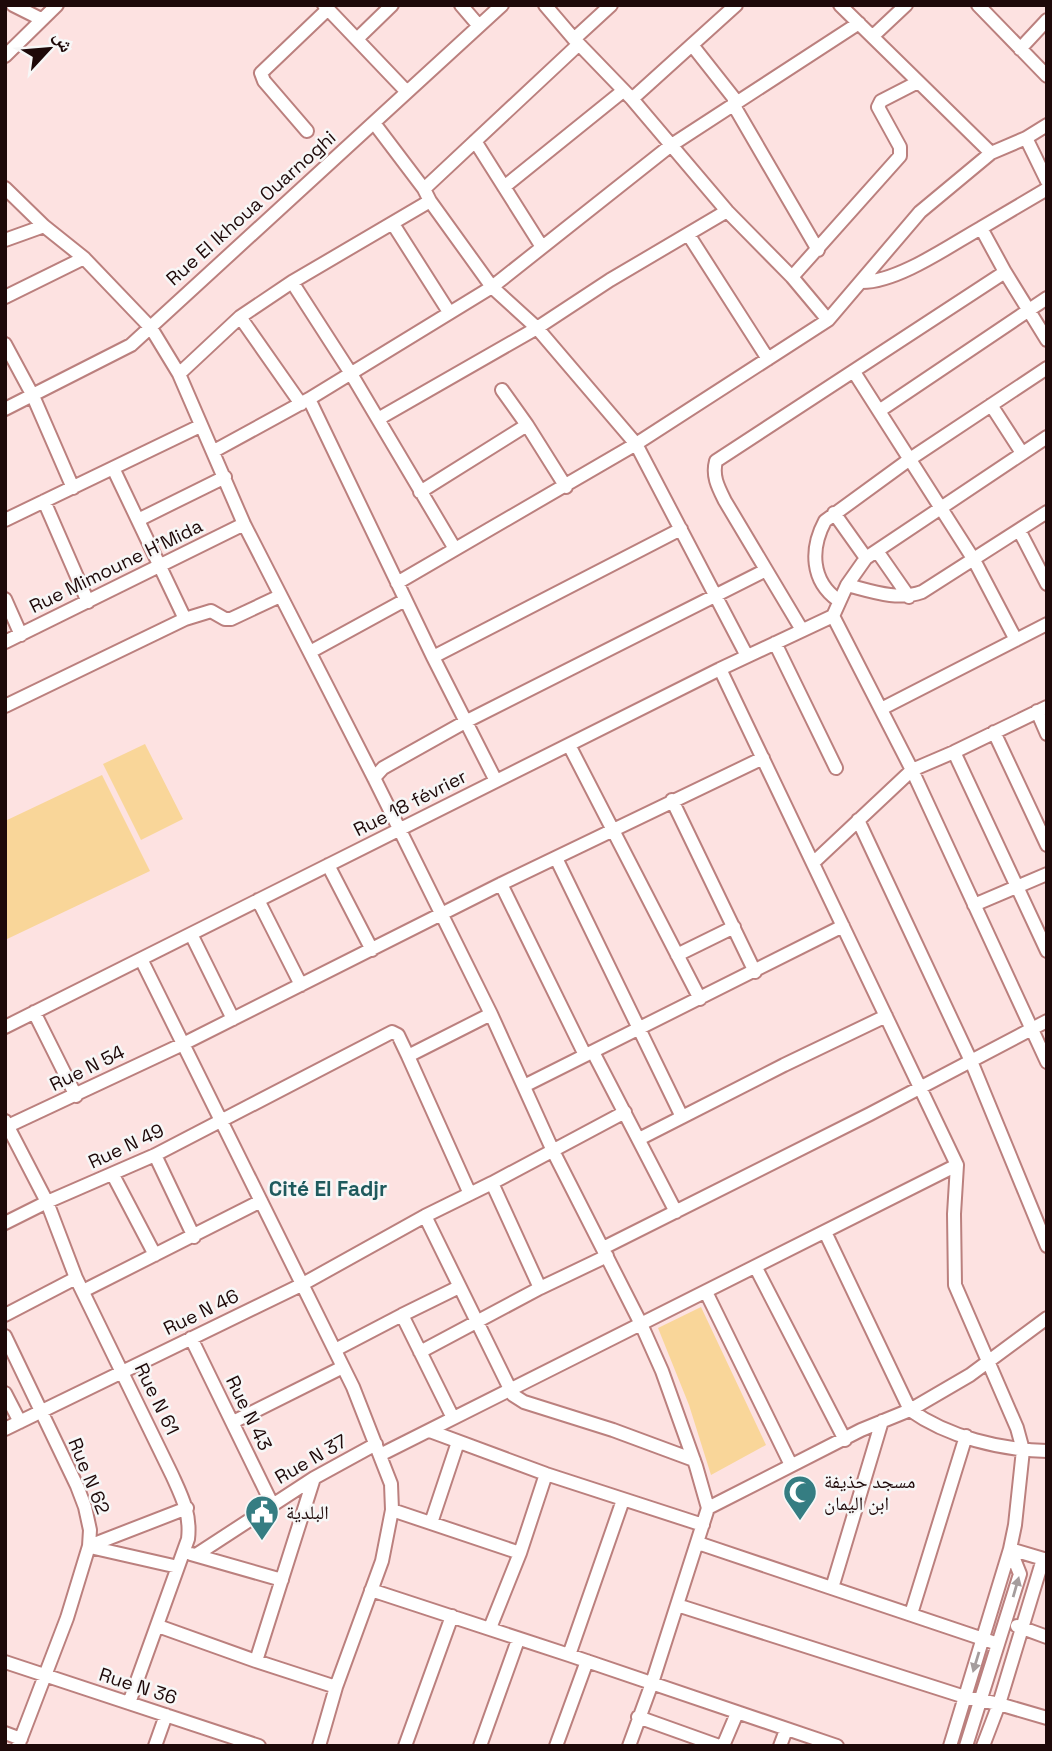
<svg xmlns="http://www.w3.org/2000/svg" width="1052" height="1751" viewBox="0 0 1052 1751" font-family="'Space Grotesk','Noto Naskh Arabic',sans-serif">
	<style>
		.green { fill: #f9d699 }
		.lines { fill: none; stroke-linecap: round; stroke-linejoin: round }
		.minor-casing { stroke: #bb807e; stroke-width: 16 }
		.minor { stroke: #fff; stroke-width: 12 }
		.oneway { fill: #a59d9d }
		.labels { text-anchor: middle; dominant-baseline: central; stroke-width: 5; stroke-linejoin: round; paint-order: stroke }
		.street-label { font-size: 19px; fill: #1e0909; stroke: #f7f7f7 }
		.poi-label { font-size: 19px; fill: #1e0909; stroke: #f7f7f7; text-anchor: start }
		.neighbourhood-label { font-size: 21px; font-weight: bold; fill: #1f5a5d; stroke: #f7f7f7 }
	</style>
	<rect width="100%" height="100%" fill="#fde2e1"/>
	<path class="green" d="M145 744 183 819 141 840 103 764Z
		M102 775 150 871 5 940V821Z
		M701 1307 766 1445 711 1475 689 1405 658 1328Z"/>
	<g class="lines">
		<g class="minor-casing">
			<path id="minor" d="M13 5 41 19
				M324 5 407 92
				M461 5 479 26
				M545 5 574 39 632 99 727 211 792 277 828 320
				M840 5 991 153
				M978 5 1047 76
				M873 36 906 5
				M358 38 392 5
				M574 39 611 5
				M692 45 737 102
				M1020 49 1047 20
				M5 56 57 5
				M632 99 736 5
				M733 104 818 250
				M374 123 424 189 430 201 492 287 537 328 636 444 747 656
				M307 131 264 81 261 73 328 9
				M1026 138 1047 181
				M475 141 542 247
				M504 187 623 91
				M5 188 44 226 84 258 151 328 179 374 244 524 374 778 491 1014 553 1151 641 1324 662 1371 696 1466 708 1508 652 1683 629 1746
				M424 189 579 44
				M1047 189 981 228 1005 272 1047 340
				M393 224 449 312
				M688 234 768 359
				M5 240 44 226
				M792 277 900 156V147L878 107 881 101 918 82
				M292 282 350 372 455 549
				M862 282C898 282 949 246 981 228
				M5 297 84 258
				M240 317 301 404
				M5 344 33 396 73 488
				M854 372 974 560 1016 640
				M179 374 240 317 292 282 430 201
				M502 390 527 425 566 487
				M309 399 433 657 496 781
				M991 405 1022 453
				M5 409 131 345 502 5
				M879 411 1047 298
				M378 419 537 328 610 280 727 211
				M1047 437 866 558 847 585 833 616 912 770 1047 1062
				M214 451 309 399 492 287 670 146 859 23
				M113 468 185 619
				M420 492 527 425
				M44 501 88 602
				M834 513 866 558
				M5 520 200 426
				M138 520 225 477
				M1019 530 1047 584
				M877 551 909 597
				M397 583 636 444 828 320 920 212 991 153 1026 138 1047 125
				M847 585C871 591 897 601 922 592L1047 512
				M5 599 21 635
				M838 600C811 581 810 549 825 521L910 459 1047 368
				M802 630 725 501C718 487 712 476 716 461L1005 272
				M5 642 244 524
				M775 643 836 768
				M310 652 405 600
				M433 657 681 529
				M720 669 957 1165 954 1214 955 1285 1017 1428 1023 1450 1015 1525 1010 1549 950 1746
				M5 706 185 619 211 611 225 619H231L280 596
				M881 709 1047 624
				M1037 711 1047 734
				M994 732 1047 845
				M569 745 700 999
				M954 752 1047 951
				M374 778 383 768 465 722 766 570
				M672 800 755 972
				M858 820 971 1061 1047 1246
				M556 858 682 1117
				M813 863 912 770 954 752 1047 707
				M328 865 372 950
				M501 884 585 1055
				M258 900 301 985
				M974 905 1047 874
				M191 934 233 1019
				M677 955 734 927
				M141 959 353 1387 391 1484 392 1510 382 1561 336 1687 319 1746
				M34 1012 76 1096
				M5 1027 720 669 833 616
				M593 1052 676 1212
				M408 1056 491 1014
				M524 1086 843 926
				M5 1121 47 1202 76 1278 172 1475C182 1497 191 1514 188 1539L129 1703
				M8 1126 183 1044 501 884 763 758
				M639 1139 784 1065 886 1016
				M155 1155 194 1237
				M113 1175 155 1255
				M492 1183 540 1288
				M425 1216 513 1395 524 1402 613 1430 694 1460
				M5 1223 47 1202 155 1155 392 1032 398 1035 408 1056 470 1194
				M825 1232 910 1410 970 1375 1047 1318
				M603 1248 870 1114 1047 1021
				M756 1268 845 1440
				M83 1291 261 1201
				M706 1292 791 1465
				M5 1315 76 1278
				M5 1336 77 1486 85 1507 90 1530 89 1546 67 1618 18 1746
				M191 1338 272 1504
				M335 1350 402 1315
				M420 1352 540 1288 607 1256
				M5 1393 20 1422
				M453 1418 402 1315 459 1287
				M233 1422 343 1367
				M5 1429 301 1285 425 1216 492 1183 625 1112
				M430 1431 546 1474 703 1525
				M380 1455 957 1165
				M314 1478 256 1661 336 1687
				M708 1508 861 1430 910 1410C948 1437 1001 1450 1047 1451
				M392 1510 520 1553
				M431 1523 458 1442
				M698 1543 998 1644
				M89 1546 187 1508
				M90 1547 178 1567
				M1010 1549 1047 1560
				M191 1554 282 1580
				M196 1555 314 1478 376 1444
				M832 1588 882 1421
				M371 1590 569 1655 837 1746
				M677 1605 965 1697 999 1704 1047 1718
				M911 1614 966 1436
				M158 1626 256 1661
				M1017 1626 1047 1637
				M490 1628 520 1553 546 1474
				M569 1655 623 1500
				M5 1662 259 1746
				M638 1717 719 1746
				M5 1733 21 1739
				M155 1746 166 1715
				M405 1746 452 1616
				M480 1746 518 1640
				M556 1746 587 1661
				M723 1746 737 1713
				M780 1746 786 1730
				M966 1746 1020 1574 1010 1549
				M983 1746 999 1704 1043 1559"/>
		</g>
		<use href="#minor" class="minor"/>
	</g>
	<defs><path id="oneway-solid" d="M-6-.8H1V-3.2L6.5 0L1 3.2V.8H-6Z" transform="scale(1.75)"/></defs>
	<g class="oneway">
		<use href="#oneway-solid" transform="translate(1016 1587) rotate(-74)"/>
		<use href="#oneway-solid" transform="translate(976 1662) rotate(107)"/>
	</g>
	<defs>
		<g id="mosque-pin" transform="scale(1.75)"><path d="M0 17L-7.5 6A9.5 9.5 0 1 1 7.5 6Z" fill="#357d82" stroke="#f7f7f7"/><path d="M3.5-4.9A6 6 0 1 0 3.5 4.9A5 5 0 1 1 3.5-4.9Z" fill="#fff"/></g>
		<g id="civic-pin" transform="scale(1.75)"><path d="M0 17L-7.5 6A9.5 9.5 0 1 1 7.5 6Z" fill="#357d82" stroke="#f7f7f7"/><path d="M-.6-6.5H3V-4.5H.6V-3L4-1V1h2V6H-6V1h2V-1L-.6-3ZM-1.2 2.5V6h2.4V2.5Z" fill="#fff"/></g>
	</defs>
	<g fill-rule="evenodd">
		<use href="#mosque-pin" x="800" y="1492"/>
		<use href="#civic-pin" x="262" y="1512"/>
	</g>
	<g class="labels">
		<g class="street-label">
			<text transform="translate(251 208) rotate(-42)">Rue EI Ikhoua Ouarnoghi</text>
			<text transform="translate(116 566) rotate(-26)">Rue Mimoune H'Mida</text>
			<text transform="translate(410 803) rotate(-27)">Rue 18 février</text>
			<text transform="translate(87 1068) rotate(-26)">Rue N 54</text>
			<text transform="translate(126 1146) rotate(-25)">Rue N 49</text>
			<text transform="translate(201 1312) rotate(-26)">Rue N 46</text>
			<text transform="translate(157 1399) rotate(64)">Rue N 61</text>
			<text transform="translate(249 1413) rotate(64)">Rue N 43</text>
			<text transform="translate(311 1459) rotate(-30)">Rue N 37</text>
			<text transform="translate(89 1476) rotate(68)">Rue N 62</text>
			<text transform="translate(138 1686) rotate(18)">Rue N 36</text>
		</g>
		<g class="poi-label">
			<text x="824" y="1481">مسجد حذيفة<tspan x="824" dy="22">ابن اليمان</tspan></text>
			<text x="286" y="1512">البلدية</text>
		</g>
		<g class="neighbourhood-label">
			<text x="328" y="1188">Cité El Fadjr</text>
		</g>
	</g>
	<rect width="1052" height="1751" fill="none" stroke="#1e0909" stroke-width="14"/>
	<g transform="translate(49 49) rotate(64)" stroke="#f7f7f7" stroke-width="5" paint-order="stroke">
	<path d="M0-5L12 26L0 18L-12 26Z" fill="#1e0909"/>
	<text y="-10" font-size="19" font-weight="bold" text-anchor="middle" fill="#1e0909">ش</text>
	</g>
</svg>
